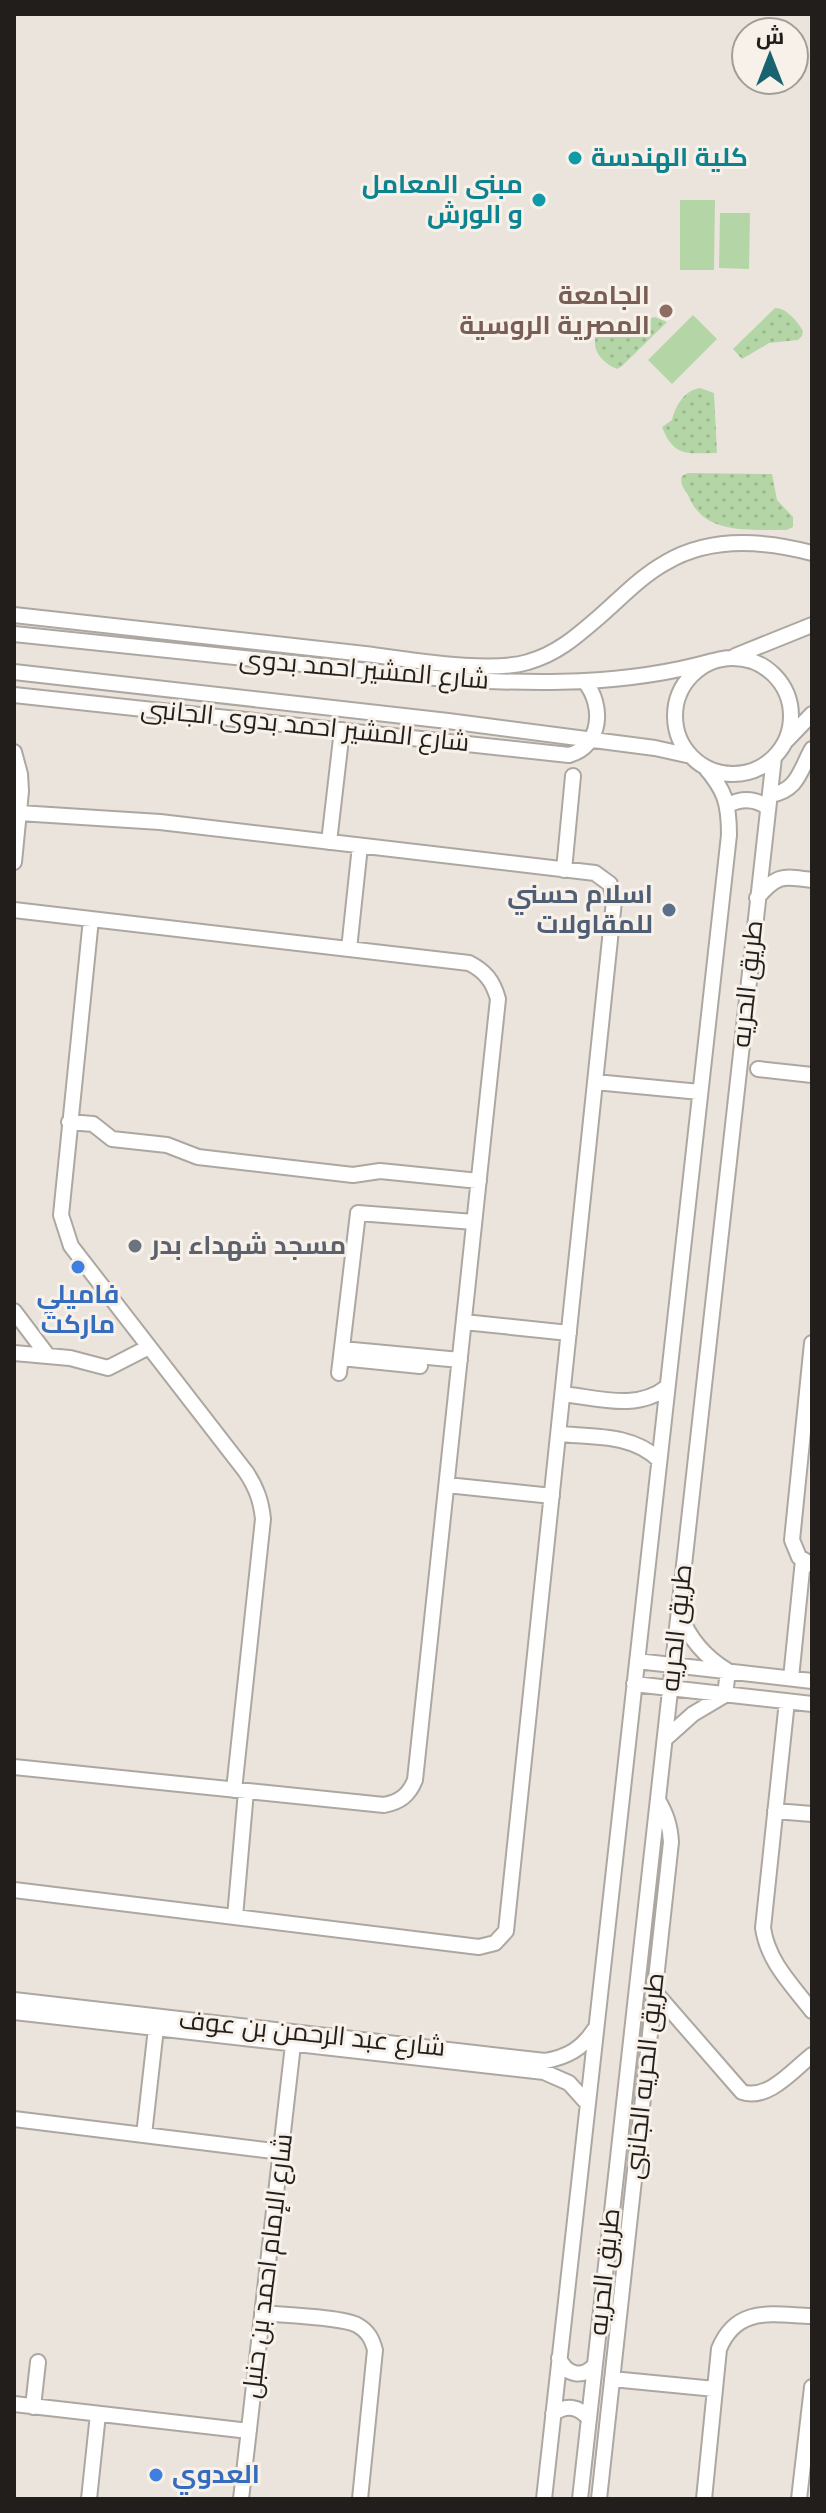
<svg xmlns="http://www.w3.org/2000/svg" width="826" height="2513" viewBox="0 0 826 2513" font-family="Spectral,Cairo,serif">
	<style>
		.park { fill: url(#park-dots) }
		.pitch { fill: #b4d6a6 }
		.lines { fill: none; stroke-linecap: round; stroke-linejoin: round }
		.minor-casing { stroke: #ada7a1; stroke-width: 18 }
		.minor { stroke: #fff; stroke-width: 14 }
		.culture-dot { fill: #0f9aa8; stroke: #f8f1ea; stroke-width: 3 }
		.education-dot { fill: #8d6e63; stroke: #f8f1ea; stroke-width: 3 }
		.service-dot { fill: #5c6f8a; stroke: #f8f1ea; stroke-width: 3 }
		.worship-dot { fill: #6b7280; stroke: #f8f1ea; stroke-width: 3 }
		.shop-dot { fill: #3f7fe0; stroke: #f8f1ea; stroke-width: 3 }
		.labels { text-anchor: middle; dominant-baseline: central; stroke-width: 6; stroke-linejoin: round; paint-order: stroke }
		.culture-label { font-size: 26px; font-weight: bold; fill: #0d838f; stroke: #f8f1ea; text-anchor: start }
		.education-label { font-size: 26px; font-weight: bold; fill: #785e54; stroke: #f8f1ea; text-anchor: end }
		.street-label { font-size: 26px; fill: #211e1c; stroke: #f8f1ea }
		.service-label { font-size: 26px; font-weight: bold; fill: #4e5e75; stroke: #f8f1ea; text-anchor: end }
		.worship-label { font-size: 26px; font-weight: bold; fill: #5b616d; stroke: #f8f1ea; text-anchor: start }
		.shop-label { font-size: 26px; font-weight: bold; fill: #366cbe; stroke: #f8f1ea }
	</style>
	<defs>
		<pattern id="park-dots" width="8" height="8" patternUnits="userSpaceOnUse" patternTransform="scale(2)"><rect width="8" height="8" fill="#b4d6a6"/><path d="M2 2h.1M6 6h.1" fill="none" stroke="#9ab78e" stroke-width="1.8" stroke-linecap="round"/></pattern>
	</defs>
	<rect width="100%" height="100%" fill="#eae4dd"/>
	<path class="park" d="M775 308C787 308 798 322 803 331L802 336 798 340 769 343 742 359 733 349Z
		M655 317 667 322 622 366 617 369C604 364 591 351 596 336Z
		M700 388 714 393 717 453C688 453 674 458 662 427L672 420C675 407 684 390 700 388Z
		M688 473 772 474 777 500 793 517V527L787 530C753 529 706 536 690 499 686 490 679 486 682 476Z"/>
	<path class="pitch" d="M680 200H715L714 270H680Z
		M720 213H750L749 269 719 268Z
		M693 315 717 339 672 384 648 360Z"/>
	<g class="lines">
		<g class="minor-casing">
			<path id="minor" d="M14 615C131 627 248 640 365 654 408 659 488 674 528 662 557 654 577 636 599 617 620 599 640 577 665 563 710 536 763 540 812 553
				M14 634 445 679C536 684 624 686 713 661
				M735 656 812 625
				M675 716a58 58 0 1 1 116 0a58 58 0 1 1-116 0Z
				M14 672 448 721 655 748 691 756
				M14 695 569 755C602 746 604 705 585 682
				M787 740 812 714
				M14 752 20 774 21 791 14 862
				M770 795C798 791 800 770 812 749
				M728 805C742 798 755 798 768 808
				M329 842 342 730
				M564 870 573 776
				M757 898C777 874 783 876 812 880
				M14 910 469 963C485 971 493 981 498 999L415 1780C409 1795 400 1802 384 1805L14 1767
				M91 919 61 1215 71 1246 246 1472C256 1487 261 1500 263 1519L234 1790
				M349 949 360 846
				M758 1069 812 1075
				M595 1082 700 1092
				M69 1122 93 1124 112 1139 167 1145 198 1157 353 1175 380 1171 479 1181
				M14 1311 48 1356
				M464 1322 569 1333
				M812 1343 792 1540 799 1557 812 1565
				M342 1349 460 1360
				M14 1353 70 1358 108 1368 149 1347
				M341 1358 420 1366
				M339 1373 358 1213 474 1222
				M563 1394C599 1398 637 1411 667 1387
				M559 1434C594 1437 633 1434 659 1460
				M447 1485 552 1496
				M637 1661 812 1681
				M791 1678 803 1560
				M634 1684 812 1704
				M787 1701 763 1928C768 1962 792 1985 812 2011
				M665 1739 693 1714 725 1695 728 1671C705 1657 689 1639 680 1614
				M775 1811 812 1814
				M14 1890 479 1947 495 1943 506 1931 614 901 610 884 595 873 160 822 19 813
				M235 1917 246 1791
				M654 1991 742 2092C768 2101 793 2070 812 2055
				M14 2000 545 2061C567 2057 582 2049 594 2030
				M14 2012 544 2072 569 2083 587 2103
				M14 2119 281 2152
				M144 2135 156 2028
				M262 2313C282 2315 343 2317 357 2325 368 2331 372 2339 375 2350L360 2499
				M559 2358C566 2375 582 2379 595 2365
				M612 2379 715 2389
				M14 2404 249 2431
				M33 2407 38 2362
				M553 2414C566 2404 579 2406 589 2419
				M89 2499 98 2414
				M241 2499 294 2036
				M544 2499 729 835C729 803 725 790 704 766
				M580 2499 774 757
				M599 2499 671 1842C670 1825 666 1814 658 1800
				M704 2499 719 2349C737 2305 773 2315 812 2316
				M799 2499 812 2387"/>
		</g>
		<use href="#minor" class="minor"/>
	</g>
	<g class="culture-dot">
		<circle cx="575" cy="158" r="8"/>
		<circle cx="539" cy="200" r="8"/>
	</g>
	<circle class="education-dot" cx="666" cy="311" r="8"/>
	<circle class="service-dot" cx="669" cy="910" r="8"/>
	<circle class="worship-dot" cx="135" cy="1246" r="8"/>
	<g class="shop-dot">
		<circle cx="78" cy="1267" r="8"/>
		<circle cx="156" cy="2475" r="8"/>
	</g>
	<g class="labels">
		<g class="culture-label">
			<text x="591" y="158">كلية الهندسة</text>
			<text x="523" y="185" text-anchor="end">مبنى المعامل<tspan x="523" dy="30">و الورش</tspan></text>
		</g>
		<g class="education-label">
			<text x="650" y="296">الجامعة<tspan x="650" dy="30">المصرية الروسية</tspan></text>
		</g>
		<g class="street-label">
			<text transform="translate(364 670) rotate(5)">شارع المشير احمد بدوى</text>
			<text transform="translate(305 726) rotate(6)">شارع المشير احمد بدوى الجانبى</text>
			<text transform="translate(748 984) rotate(-84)">طريق الحريه</text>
			<text transform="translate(677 1628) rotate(-84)">طريق الحريه</text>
			<text transform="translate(312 2034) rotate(6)">شارع عبد الرحمن بن عوف</text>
			<text transform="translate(645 2076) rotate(-84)">طريق الحريه الجانبى</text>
			<text transform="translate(268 2266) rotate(-83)">شارع الإمام احمد بن حنبل</text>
			<text transform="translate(605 2272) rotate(-84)">طريق الحريه</text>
		</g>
		<g class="service-label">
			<text x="653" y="895">اسلام حسني<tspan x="653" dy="30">للمقاولات</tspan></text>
		</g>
		<g class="worship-label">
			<text x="151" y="1246">مسجد شهداء بدر</text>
		</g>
		<g class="shop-label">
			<text x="78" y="1295">فاميلي<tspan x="78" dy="30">ماركت</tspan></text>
			<text x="172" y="2475" text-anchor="start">العدوي</text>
		</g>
	</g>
	<rect width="826" height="2513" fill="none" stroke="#211e1c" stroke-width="32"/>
	<g transform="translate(770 56)"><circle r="38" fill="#f8f1ea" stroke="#a29d98" stroke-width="2"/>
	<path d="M0-6L14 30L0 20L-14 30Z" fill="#18636f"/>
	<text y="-12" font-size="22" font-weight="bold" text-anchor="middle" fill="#211e1c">ش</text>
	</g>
</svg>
